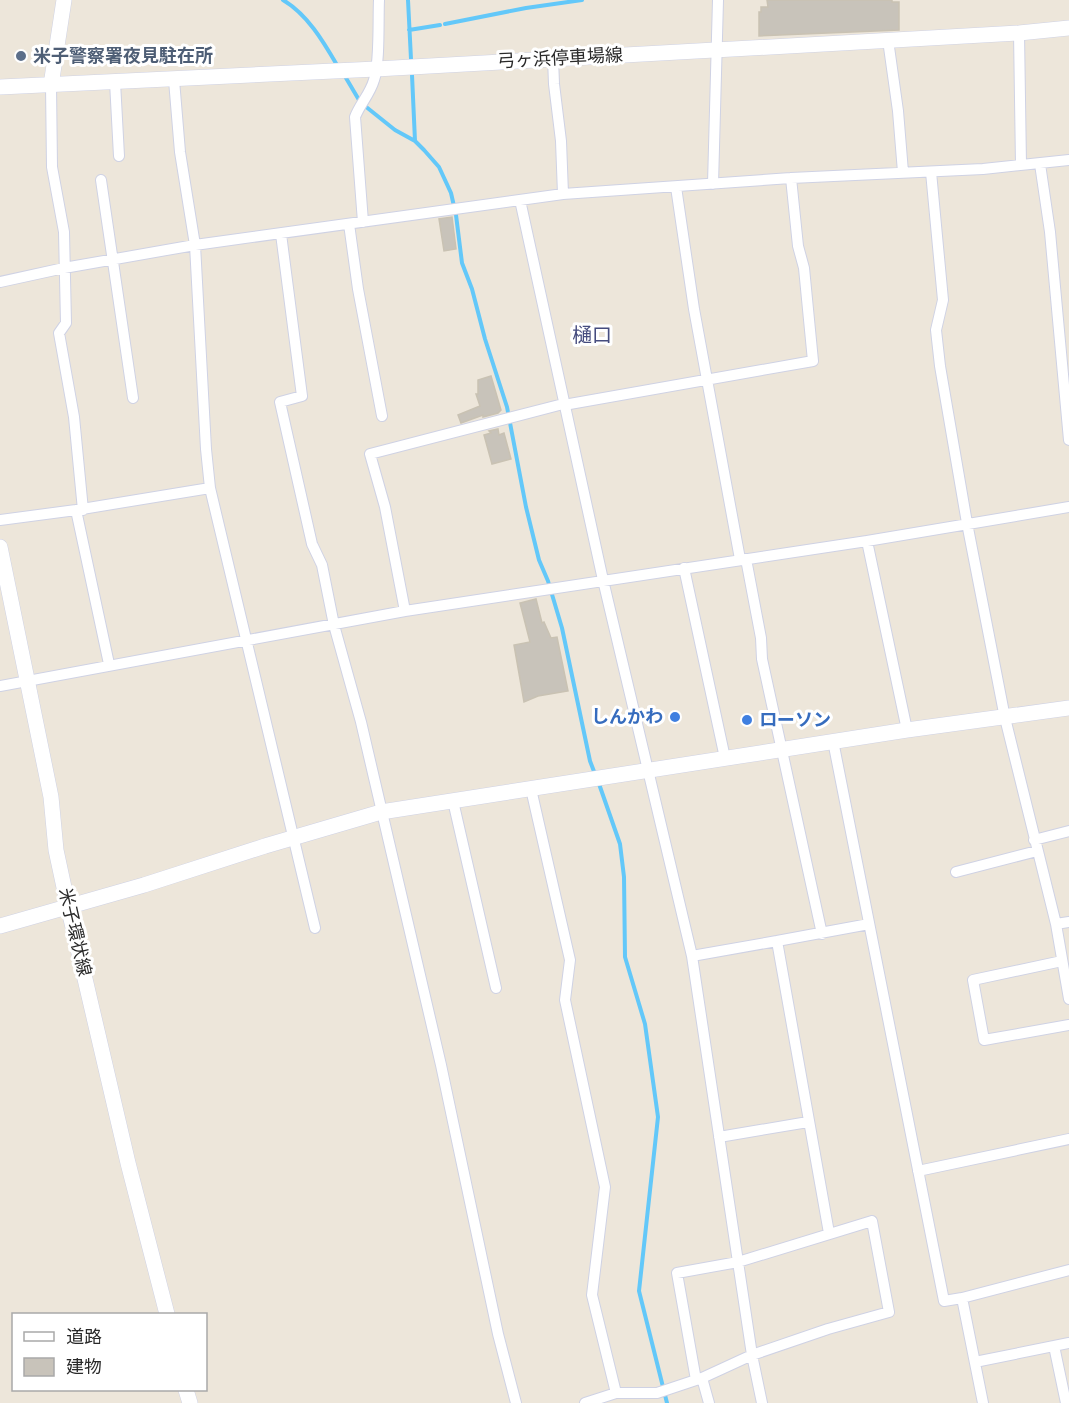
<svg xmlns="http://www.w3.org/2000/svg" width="1069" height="1403" viewBox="0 0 1069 1403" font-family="'Fira Sans','Noto Sans JP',sans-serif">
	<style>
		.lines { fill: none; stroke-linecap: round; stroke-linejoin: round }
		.stream { stroke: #63c8f9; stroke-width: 4 }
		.building { fill: #c8c3ba; stroke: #c9c2b3; stroke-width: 1.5 }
		.street-casing { stroke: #cfd2e4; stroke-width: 12 }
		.secondary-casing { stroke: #cfd2e4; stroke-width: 16 }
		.street { stroke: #fff; stroke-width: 10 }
		.secondary { stroke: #fff; stroke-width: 15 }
		.service-dot { fill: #5c6f8a; stroke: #fff; stroke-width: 2 }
		.shop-dot { fill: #3f7fe0; stroke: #fff; stroke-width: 2 }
		.labels { text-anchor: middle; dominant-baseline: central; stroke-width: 6; stroke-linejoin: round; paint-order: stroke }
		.service-label { font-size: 18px; font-weight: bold; fill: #4e5e75; stroke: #fff; text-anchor: start }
		.street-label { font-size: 18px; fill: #292929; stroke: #fff }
		.shop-label { font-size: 18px; font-weight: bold; fill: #366cbe; stroke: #fff; text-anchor: end }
		.neighbourhood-label { font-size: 20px; fill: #464c7e; stroke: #fff }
	</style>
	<rect width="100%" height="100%" fill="#ede6da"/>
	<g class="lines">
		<path class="stream" d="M283 0C307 14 323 41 337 65
			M408 0 411 59
			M445 24 526 8 582 0
			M409 30 440 25
			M412 75 415 141
			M346 78 359 100
			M365 106 395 130 415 141 424 150 439 167 451 193 456 215 462 263 472 289 485 339 507 407 526 507 539 560 548 581 562 628 590 761 595 774
			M598 781 620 844 624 877 625 957 645 1024 658 1117 639 1291 667 1403"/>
	</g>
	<path class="building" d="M767 0H892V2H899V30L759 36V12H761V7H768Z
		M452 217 456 249 444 251 439 219Z
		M491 376 501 410 498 413 483 417V415L461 423 458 415 480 406 476 394H478V380Z
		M498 429 499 435 504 433 511 459 492 464 484 435 491 433 489 431Z
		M536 599 542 623 544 622 551 638 557 637 568 691 538 696 524 702 514 645 530 642 520 603Z"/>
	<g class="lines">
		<g class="street-casing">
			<path id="street" d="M1019 33 1021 165
				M888 40 898 111 903 172
				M553 58 554 84 561 141 563 194
				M174 80 180 152 195 245 206 449 210 488 315 928
				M115 82 119 156
				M51 85 52 167 64 232 66 323 59 333 74 417 83 510
				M1040 164 1050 232 1069 440
				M931 172 943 300 936 330 940 366 967 523 1005 718 1056 924 1069 999
				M101 180 133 398
				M713 184 718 0
				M676 187 694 309 740 559
				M520 200 603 580 692 956 752 1355 762 1403
				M363 222 355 117C360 104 370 94 374 80 380 63 378 20 379 0
				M349 224 358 289 382 416
				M281 234 302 396 280 402 312 544 322 565 334 625 361 722 441 1065 498 1334 516 1403
				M0 282 64 268 195 245 563 194 791 178 983 169 1069 160
				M564 405 813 361 804 268 798 246 791 178
				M76 510 210 488
				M0 520 76 510 109 664
				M867 541 907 730
				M746 559 761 638 762 659 822 934
				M684 568 725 758
				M405 611 385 507 370 454 563 404
				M0 686 405 611 867 541 1069 507
				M833 741 944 1301 962 1298 1069 1270
				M531 789 570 960 565 1000 605 1187 592 1295 616 1393
				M453 801 496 988
				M1034 840 1069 831
				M956 872 1037 851
				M1056 924 1069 922
				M777 941 869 924
				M692 956 777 941 829 1233
				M1062 961 973 980 984 1040 1069 1025
				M719 1137 808 1122
				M918 1171 1069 1139
				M962 1298 983 1403
				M1054 1346 1066 1403
				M975 1362 1069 1343
				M702 1378 709 1403
				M585 1403 616 1393H657L702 1378 752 1355 828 1329 889 1312 872 1221 738 1262 677 1273 696 1380"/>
		</g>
		<g class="secondary-casing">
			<path id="secondary" d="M51 85 64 0
				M0 87 376 69 1019 33 1069 28
				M0 547 51 797 56 850 68 906 128 1163 167 1314
				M0 926 144 885 265 846 381 812 907 730 1069 708
				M186 1390 190 1403"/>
		</g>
		<use href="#street" class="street"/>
		<use href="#secondary" class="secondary"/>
	</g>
	<circle class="service-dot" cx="21" cy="56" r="6"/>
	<g class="shop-dot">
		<circle cx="675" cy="717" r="6"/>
		<circle cx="747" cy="720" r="6"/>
	</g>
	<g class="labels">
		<g class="service-label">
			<text x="33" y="56">米子警察署夜見駐在所</text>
		</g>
		<g class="street-label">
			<text transform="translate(560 58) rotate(-3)">弓ヶ浜停車場線</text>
			<text transform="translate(75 932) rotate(77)">米子環状線</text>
		</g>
		<g class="shop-label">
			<text x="663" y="717">しんかわ</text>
			<text x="759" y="720" text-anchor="start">ローソン</text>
		</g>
		<g class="neighbourhood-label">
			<text x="592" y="335">樋口</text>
		</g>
	</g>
	<rect x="12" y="1313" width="195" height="78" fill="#ffffff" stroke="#a9a9a9" stroke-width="1.5"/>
	<rect x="24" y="1332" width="30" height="9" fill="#ffffff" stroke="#a9a9a9" stroke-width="1.5"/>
	<text x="66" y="1343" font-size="18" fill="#292929">道路</text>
	<rect x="24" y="1358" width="30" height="18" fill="#c8c3ba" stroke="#a9a9a9" stroke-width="1.5"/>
	<text x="66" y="1373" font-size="18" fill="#292929">建物</text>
</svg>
